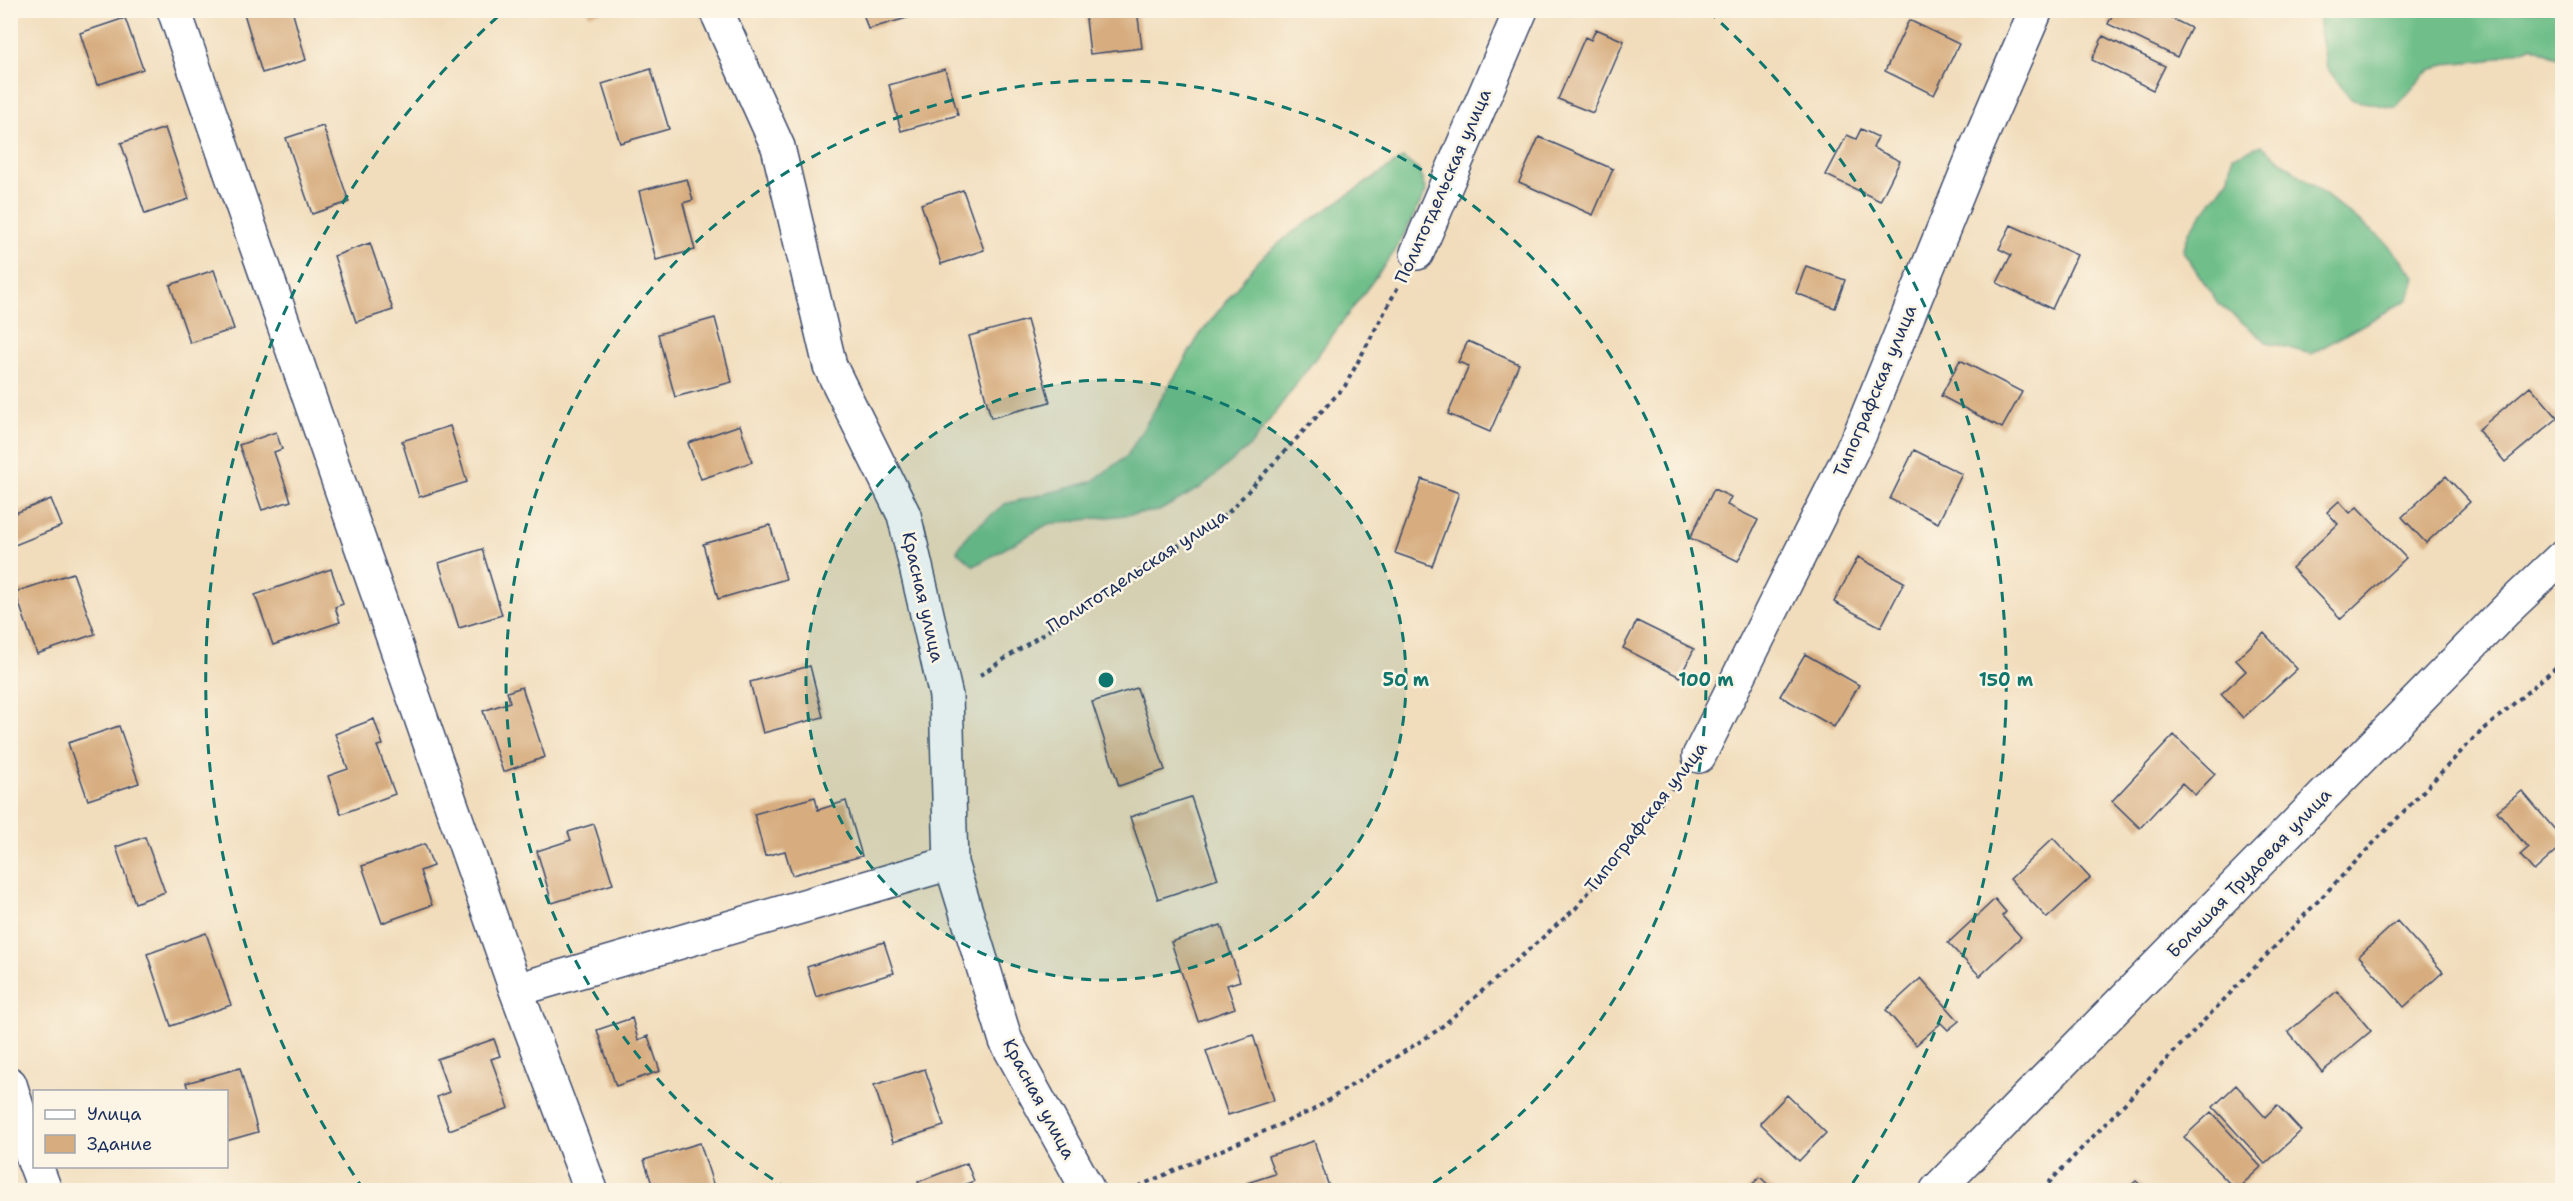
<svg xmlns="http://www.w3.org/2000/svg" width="2573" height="1201" viewBox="0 0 2573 1201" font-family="'Shantell Sans',sans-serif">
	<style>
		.forest { fill: #70bf8a; stroke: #467774; stroke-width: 1.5 }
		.building { fill: #d7ad80 }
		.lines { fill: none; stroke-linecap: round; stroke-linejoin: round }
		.street-casing { stroke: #3b496c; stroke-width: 36 }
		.path { stroke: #3b496c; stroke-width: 4; stroke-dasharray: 4.5 4.5; stroke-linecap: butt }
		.street { stroke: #fff; stroke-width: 33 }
		.ring { fill: none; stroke: #0f766e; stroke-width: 3; stroke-dasharray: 10 8 }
		.labels { text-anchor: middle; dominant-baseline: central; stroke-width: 5; stroke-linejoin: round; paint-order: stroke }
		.street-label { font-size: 18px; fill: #1b2f5e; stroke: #fcf5e5 }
		.centre { fill: #0f766e; stroke: #fcf5e5; stroke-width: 3 }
		.ring-label { font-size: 18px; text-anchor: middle; font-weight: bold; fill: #0f766e; stroke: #fcf5e5; stroke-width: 5; stroke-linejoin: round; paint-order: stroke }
	</style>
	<rect width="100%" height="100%" fill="#fcf5e5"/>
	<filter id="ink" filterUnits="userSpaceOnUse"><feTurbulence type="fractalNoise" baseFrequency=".0167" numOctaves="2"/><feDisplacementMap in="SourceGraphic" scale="12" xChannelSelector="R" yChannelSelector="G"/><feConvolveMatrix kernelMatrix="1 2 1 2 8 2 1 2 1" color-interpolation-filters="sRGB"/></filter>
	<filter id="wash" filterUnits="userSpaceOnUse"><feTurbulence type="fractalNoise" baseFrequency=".008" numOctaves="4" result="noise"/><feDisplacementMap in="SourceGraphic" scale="24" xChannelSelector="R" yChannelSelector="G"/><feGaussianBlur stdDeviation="1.35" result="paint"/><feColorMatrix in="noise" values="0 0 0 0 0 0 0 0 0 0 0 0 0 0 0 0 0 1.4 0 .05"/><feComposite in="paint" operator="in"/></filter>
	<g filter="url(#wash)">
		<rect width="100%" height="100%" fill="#f1ddbc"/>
		<path class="forest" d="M2319 11H2562V59L2531 46 2489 60 2444 64 2425 74 2395 108 2352 100 2327 68 2319 25Z
			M2261 145 2387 243 2415 277 2409 299 2311 354 2267 342 2218 303 2183 251 2189 232 2229 178 2233 156Z
			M1403 158 1419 171 1426 192 1395 251 1251 445 1200 488 1159 511 1048 524 974 566 957 551 969 533 1005 504 1091 482 1127 456 1199 336 1256 263 1290 234Z"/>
		<g id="blocks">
			<path class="building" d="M243 10H292L306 60 262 73Z
				M588 10H604V11L589 15Z
				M862 10H920L921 14 868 29Z
				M1085 10H1137L1142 48 1090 54Z
				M2115 10H2155L2191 28 2177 57 2108 24Z
				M125 18 143 69 97 85 80 33Z
				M1909 20 1959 44 1934 95 1885 71Z
				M1596 29 1624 41 1593 113 1558 99 1585 37 1591 40Z
				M2103 36 2165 66 2153 90 2092 60Z
				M651 69 669 129 620 143 602 84Z
				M945 69 958 115 901 131 889 85Z
				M323 126 349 202 312 214 286 138Z
				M165 128 189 199 145 214 121 143Z
				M1861 129 1878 137 1873 148 1900 161 1880 201 1826 175 1847 135 1856 139Z
				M1539 137 1613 169 1593 215 1519 182Z
				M687 179 693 200 683 203 695 250 656 260 639 191Z
				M963 190 984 250 941 264 921 204Z
				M2011 225 2077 255 2052 309 1997 283 2011 255 1999 249Z
				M370 243 393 310 356 322 334 256Z
				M1806 266 1845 280 1835 308 1796 293Z
				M214 270 234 329 190 343 170 285Z
				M715 318 732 382 675 397 658 334Z
				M1027 320 1050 402 991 418 969 336Z
				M1468 341 1519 364 1490 432 1448 414 1469 366 1458 362Z
				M1960 360 2022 392 2002 428 1941 396Z
				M2530 386 2558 418 2505 462 2478 430Z
				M740 425 752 462 701 479 688 443Z
				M450 426 467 482 419 497 402 441Z
				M276 432 282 449 274 452 291 501 262 510 239 445Z
				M1914 450 1962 474 1938 523 1890 499Z
				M2446 476 2470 502 2426 543 2402 517Z
				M1422 479 1459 493 1432 566 1395 553Z
				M1714 489 1731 497 1727 505 1758 520 1738 561 1690 538Z
				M51 499 62 526 10 547V515Z
				M2339 501 2350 513 2357 507 2406 558 2341 619 2292 568 2338 524 2327 512Z
				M770 525 786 579 718 599 703 544Z
				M482 549 502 615 459 628 439 563Z
				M1858 557 1904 582 1881 627 1834 602Z
				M331 569 343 604 335 607 340 622 273 645 255 595Z
				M73 573 95 634 37 654 15 592Z
				M1637 621 1694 649 1680 677 1623 648Z
				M2264 633 2297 669 2243 718 2221 694 2246 671 2236 660Z
				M1805 654 1859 685 1834 727 1780 696Z
				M810 666 823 717 763 733 750 682Z
				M522 687 545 757 503 772 483 711 510 702 507 692Z
				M1137 688 1165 770 1119 786 1092 702Z
				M374 719 383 745 377 746 395 794 341 814 328 776 348 769 335 734Z
				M119 726 139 783 88 800 68 743Z
				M2174 735 2215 774 2195 795 2182 783 2140 828 2112 801Z
				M2522 791 2562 838V846L2534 871 2520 855 2528 848 2497 811Z
				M815 797 818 810 846 801 862 856 792 875 785 851 765 856 754 814Z
				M1191 797 1218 879 1158 899 1130 817Z
				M594 824 613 884 552 903 537 851 571 840 568 832Z
				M145 837 165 892 135 903 116 847Z
				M2053 838 2090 878 2047 918 2010 879Z
				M425 844 433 866 420 871 432 905 382 923 362 866Z
				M1995 899 2006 912 2002 916 2021 937 1980 976 1948 943Z
				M2397 921 2443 972 2404 1007 2359 956Z
				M1221 925 1240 981 1227 985 1235 1008 1198 1021 1171 942Z
				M206 933 231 1005 171 1026 147 954Z
				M884 942 894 973 816 997 807 967Z
				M1921 978 1959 1021 1948 1030 1941 1023 1916 1045 1886 1010Z
				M2337 991 2371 1031 2322 1072 2288 1032Z
				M632 1018 638 1040 648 1036 660 1071 616 1086 597 1030Z
				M1253 1035 1274 1100 1228 1115 1206 1051Z
				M494 1039 500 1056 491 1059 509 1108 449 1130 437 1097 449 1092 437 1059Z
				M240 1068 258 1132 226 1141V1092H189L186 1083Z
				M925 1069 944 1126 893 1142 874 1085Z
				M2236 1085 2265 1117 2277 1105 2301 1131 2265 1164 2213 1107Z
				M1787 1095 1826 1133 1799 1161 1760 1123Z
				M2211 1112 2261 1167 2236 1190 2184 1137Z
				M1314 1141 1330 1190H1250L1247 1183 1275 1174 1268 1156Z
				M700 1143 715 1190H654L644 1160Z
				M967 1163 974 1181 966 1184 968 1190H922L918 1182Z
				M1760 1177 1774 1190H1746Z
				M2136 1181 2146 1190H2126Z
				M1667 1185 1673 1190H1661Z"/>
		</g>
	</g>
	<g filter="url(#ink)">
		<use href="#blocks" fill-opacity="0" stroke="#3b496c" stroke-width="1.5"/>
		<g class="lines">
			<g class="street-casing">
				<path id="street" d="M174 10 516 990 591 1190
					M716 10 778 147 830 366 904 515 946 696 951 863 1006 1041 1088 1190
					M1417 253 1521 10
					M1699 756 1860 434 1978 144 2036 10
					M516 990 951 863
					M10 1084 34 1162
					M36 1166 45 1190
					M1937 1190 2506 610 2562 557"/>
			</g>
			<path class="path" d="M980 675 1227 514 1345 386 1399 285
				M1130 1190 1313 1110 1438 1030 1576 908 1675 784
				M2042 1190 2474 738 2562 662"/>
			<use href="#street" class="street"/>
		</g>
	</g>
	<circle cx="1106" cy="680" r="300" fill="#0f766e" fill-opacity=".12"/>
	<g class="ring">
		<circle cx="1106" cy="680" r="300"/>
		<path d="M788 1189A600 600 0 1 1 1424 1189"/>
		<path d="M364 1190A900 900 0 0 1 504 11M1708 11A900 900 0 0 1 1848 1190"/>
	</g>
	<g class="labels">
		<g class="street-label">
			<text transform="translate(1443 186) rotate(-66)">Политотдельская улица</text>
			<text transform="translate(1875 391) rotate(-67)">Типографская улица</text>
			<text transform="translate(1137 571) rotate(-33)">Политотдельская улица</text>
			<text transform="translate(923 597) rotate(77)">Красная улица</text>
			<text transform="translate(1646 817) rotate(-52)">Типографская улица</text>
			<text transform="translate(2249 873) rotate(-46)">Большая Трудовая улица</text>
			<text transform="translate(1039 1099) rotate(62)">Красная улица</text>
		</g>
	</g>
	<circle cx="1106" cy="680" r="9" class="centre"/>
	<g class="ring-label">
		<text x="1406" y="686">50 m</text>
		<text x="1706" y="686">100 m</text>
		<text x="2006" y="686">150 m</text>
	</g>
	<rect width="2573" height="1201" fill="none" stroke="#fcf5e5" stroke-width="36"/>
	<rect x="33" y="1090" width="195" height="78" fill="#fcf5e5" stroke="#a2a6af" stroke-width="1.5"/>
	<rect x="45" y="1110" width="30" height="9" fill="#ffffff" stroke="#a2a6af" stroke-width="1.5"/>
	<text x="87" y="1120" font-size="18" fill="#1b2f5e">Улица</text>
	<rect x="45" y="1135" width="30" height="18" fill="#d7ad80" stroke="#a2a6af" stroke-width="1.5"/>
	<text x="87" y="1150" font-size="18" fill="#1b2f5e">Здание</text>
</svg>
